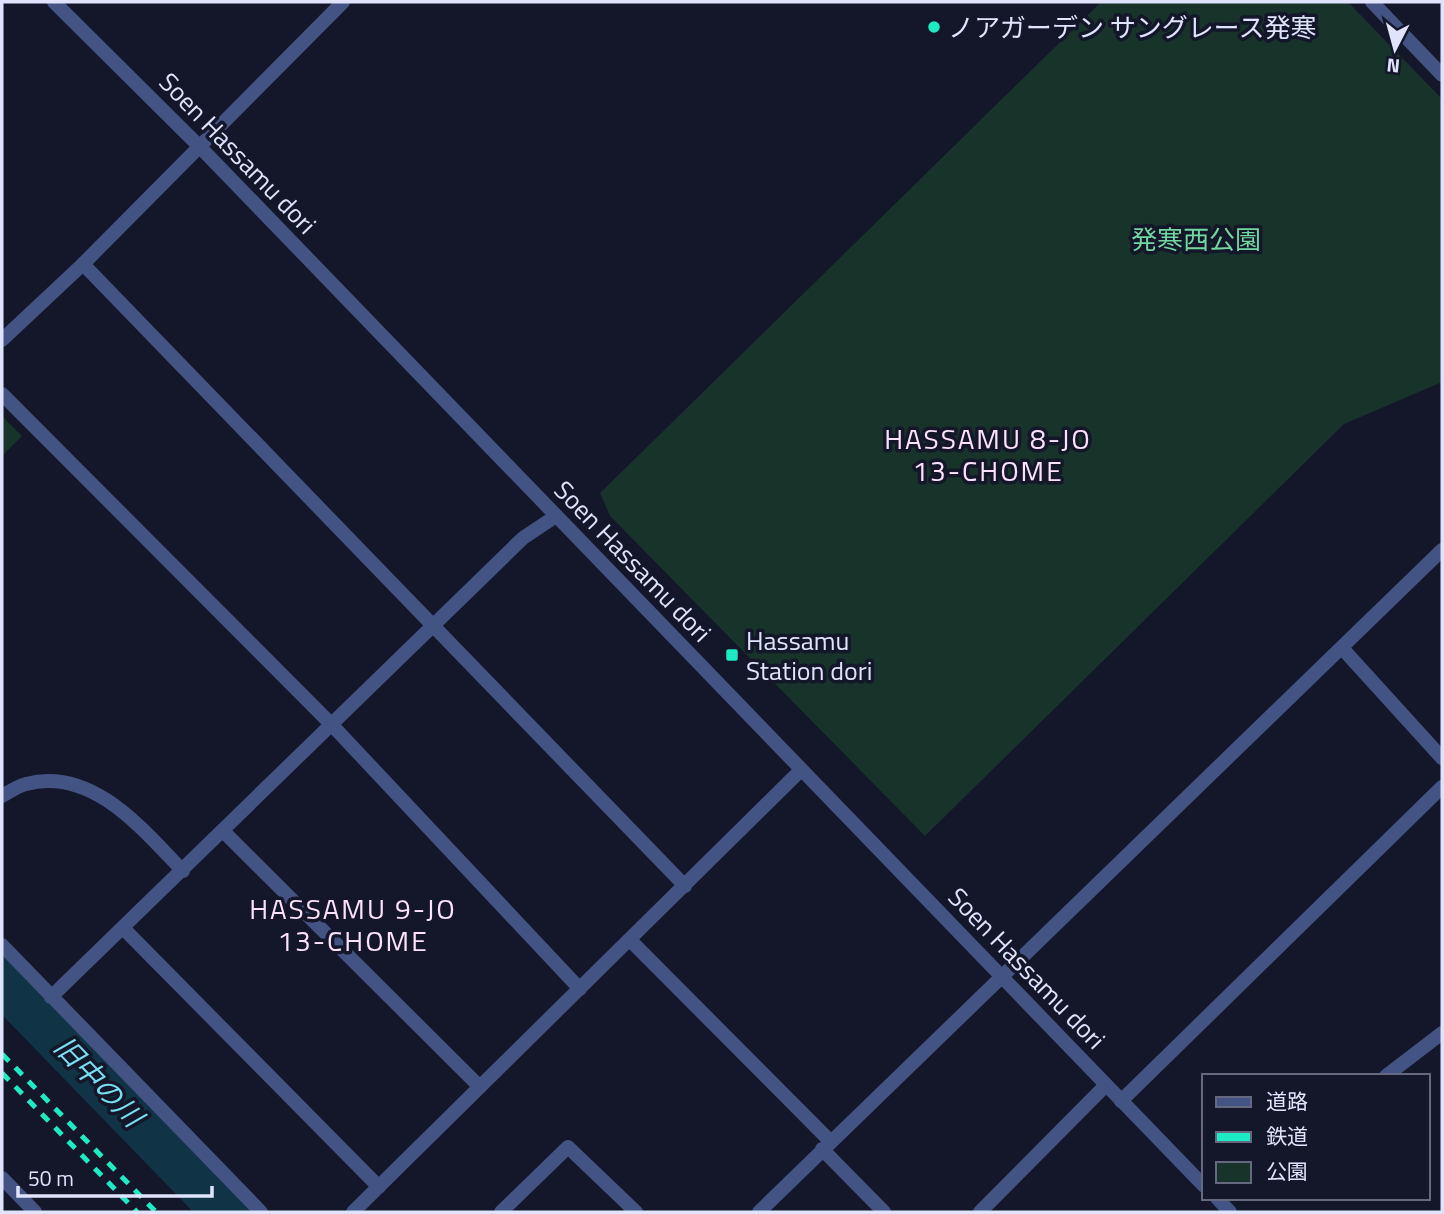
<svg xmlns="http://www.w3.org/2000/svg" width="1444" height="1214" viewBox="0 0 1444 1214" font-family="'Titillium Web','Noto Sans JP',sans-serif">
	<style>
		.green { fill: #17332a }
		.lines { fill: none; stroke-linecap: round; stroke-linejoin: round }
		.river { stroke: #103446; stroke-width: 47 }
		.minor { stroke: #435484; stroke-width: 14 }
		.tertiary { stroke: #435484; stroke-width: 14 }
		.rail { stroke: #1debc3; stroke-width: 5; stroke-dasharray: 10 9; stroke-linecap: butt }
		.poi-dot { fill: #1debc3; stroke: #14162a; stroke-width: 2.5 }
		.labels { text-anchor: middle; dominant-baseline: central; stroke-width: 7; stroke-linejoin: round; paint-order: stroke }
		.poi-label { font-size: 26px; fill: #dfe4fc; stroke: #14162a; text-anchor: start }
		.street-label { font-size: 26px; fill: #dfe4fc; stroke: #14162a }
		.park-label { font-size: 26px; fill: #70d79f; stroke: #14162a }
		.neighbourhood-label { font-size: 28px; letter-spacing: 2px; fill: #fce1fa; stroke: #14162a }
		.water-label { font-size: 28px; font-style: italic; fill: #76def3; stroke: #14162a }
	</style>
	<rect width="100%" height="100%" fill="#14162a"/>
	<path class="green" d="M1101 2H1348L1442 99V382L1344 424 925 836 610 516 600 493Z
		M2 416 22 436 2 456Z"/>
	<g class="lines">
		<path class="river" d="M2 981 226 1212"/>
		<path class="minor" d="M1372 2 1442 75
			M83 264 685 886
			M2 394 331 724 580 989
			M1342 648 1442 758
			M2 796C9 792 18 786 26 784 92 766 143 830 183 871
			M224 832 480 1087
			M124 929 379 1187
			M630 940 830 1141
			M2 945 261 1212
			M51 997 523 538 556 516
			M1386 1076 1442 1033
			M1121 1101 1442 787
			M822 1149 884 1212
			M353 1212 801 770
			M501 1212 568 1147 636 1212
			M759 1212 1442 550
			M980 1212 1106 1085"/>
		<path class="tertiary" d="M54 2 200 147 1204 1186
			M2 340 83 264 343 2
			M2 1178 35 1212
			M1217 1198 1230 1212"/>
		<path class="rail" d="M2 1054 156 1212
			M2 1073 137 1212"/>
	</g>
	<g class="poi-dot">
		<circle cx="934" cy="27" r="7"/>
		<rect x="725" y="648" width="14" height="14" rx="3.5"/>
	</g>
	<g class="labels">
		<g class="poi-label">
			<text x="948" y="27">ノアガーデン サングレース発寒</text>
			<text x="746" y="640">Hassamu<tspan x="746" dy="30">Station dori</tspan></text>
		</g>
		<g class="street-label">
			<text transform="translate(238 153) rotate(46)">Soen Hassamu dori</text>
			<text transform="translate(633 561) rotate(46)">Soen Hassamu dori</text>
			<text transform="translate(1027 968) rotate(46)">Soen Hassamu dori</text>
		</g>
		<g class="park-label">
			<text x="1196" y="239">発寒西公園</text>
		</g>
		<g class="neighbourhood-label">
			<text x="988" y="438">HASSAMU 8-JO<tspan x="988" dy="32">13-CHOME</tspan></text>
			<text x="353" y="908">HASSAMU 9-JO<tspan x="353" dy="32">13-CHOME</tspan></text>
		</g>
		<g class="water-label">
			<text transform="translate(99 1081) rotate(46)">旧中の川</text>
		</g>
	</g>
	<rect width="1444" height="1214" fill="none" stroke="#dfe4fc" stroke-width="7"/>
	<rect x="1202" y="1074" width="228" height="126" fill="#14162a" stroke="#65687e" stroke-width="2"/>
	<rect x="1216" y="1097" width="35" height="10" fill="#435484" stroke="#65687e" stroke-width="2"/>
	<text x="1266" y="1109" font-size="21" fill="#dfe4fc">道路</text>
	<rect x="1216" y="1132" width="35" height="10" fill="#1debc3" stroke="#65687e" stroke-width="2"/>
	<text x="1266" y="1144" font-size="21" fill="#dfe4fc">鉄道</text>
	<rect x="1216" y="1162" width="35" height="21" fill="#17332a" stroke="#65687e" stroke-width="2"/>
	<text x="1266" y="1179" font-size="21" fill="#dfe4fc">公園</text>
	<g transform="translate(1395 49) rotate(186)" stroke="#14162a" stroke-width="5" paint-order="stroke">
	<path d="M0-5L12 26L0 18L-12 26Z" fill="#dfe4fc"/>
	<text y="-10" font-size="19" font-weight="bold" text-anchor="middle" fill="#dfe4fc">N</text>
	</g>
	<path d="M18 1186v10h194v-10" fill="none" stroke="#dfe4fc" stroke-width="3.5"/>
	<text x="28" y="1186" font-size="21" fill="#dfe4fc" stroke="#14162a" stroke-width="5" paint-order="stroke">50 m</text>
</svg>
